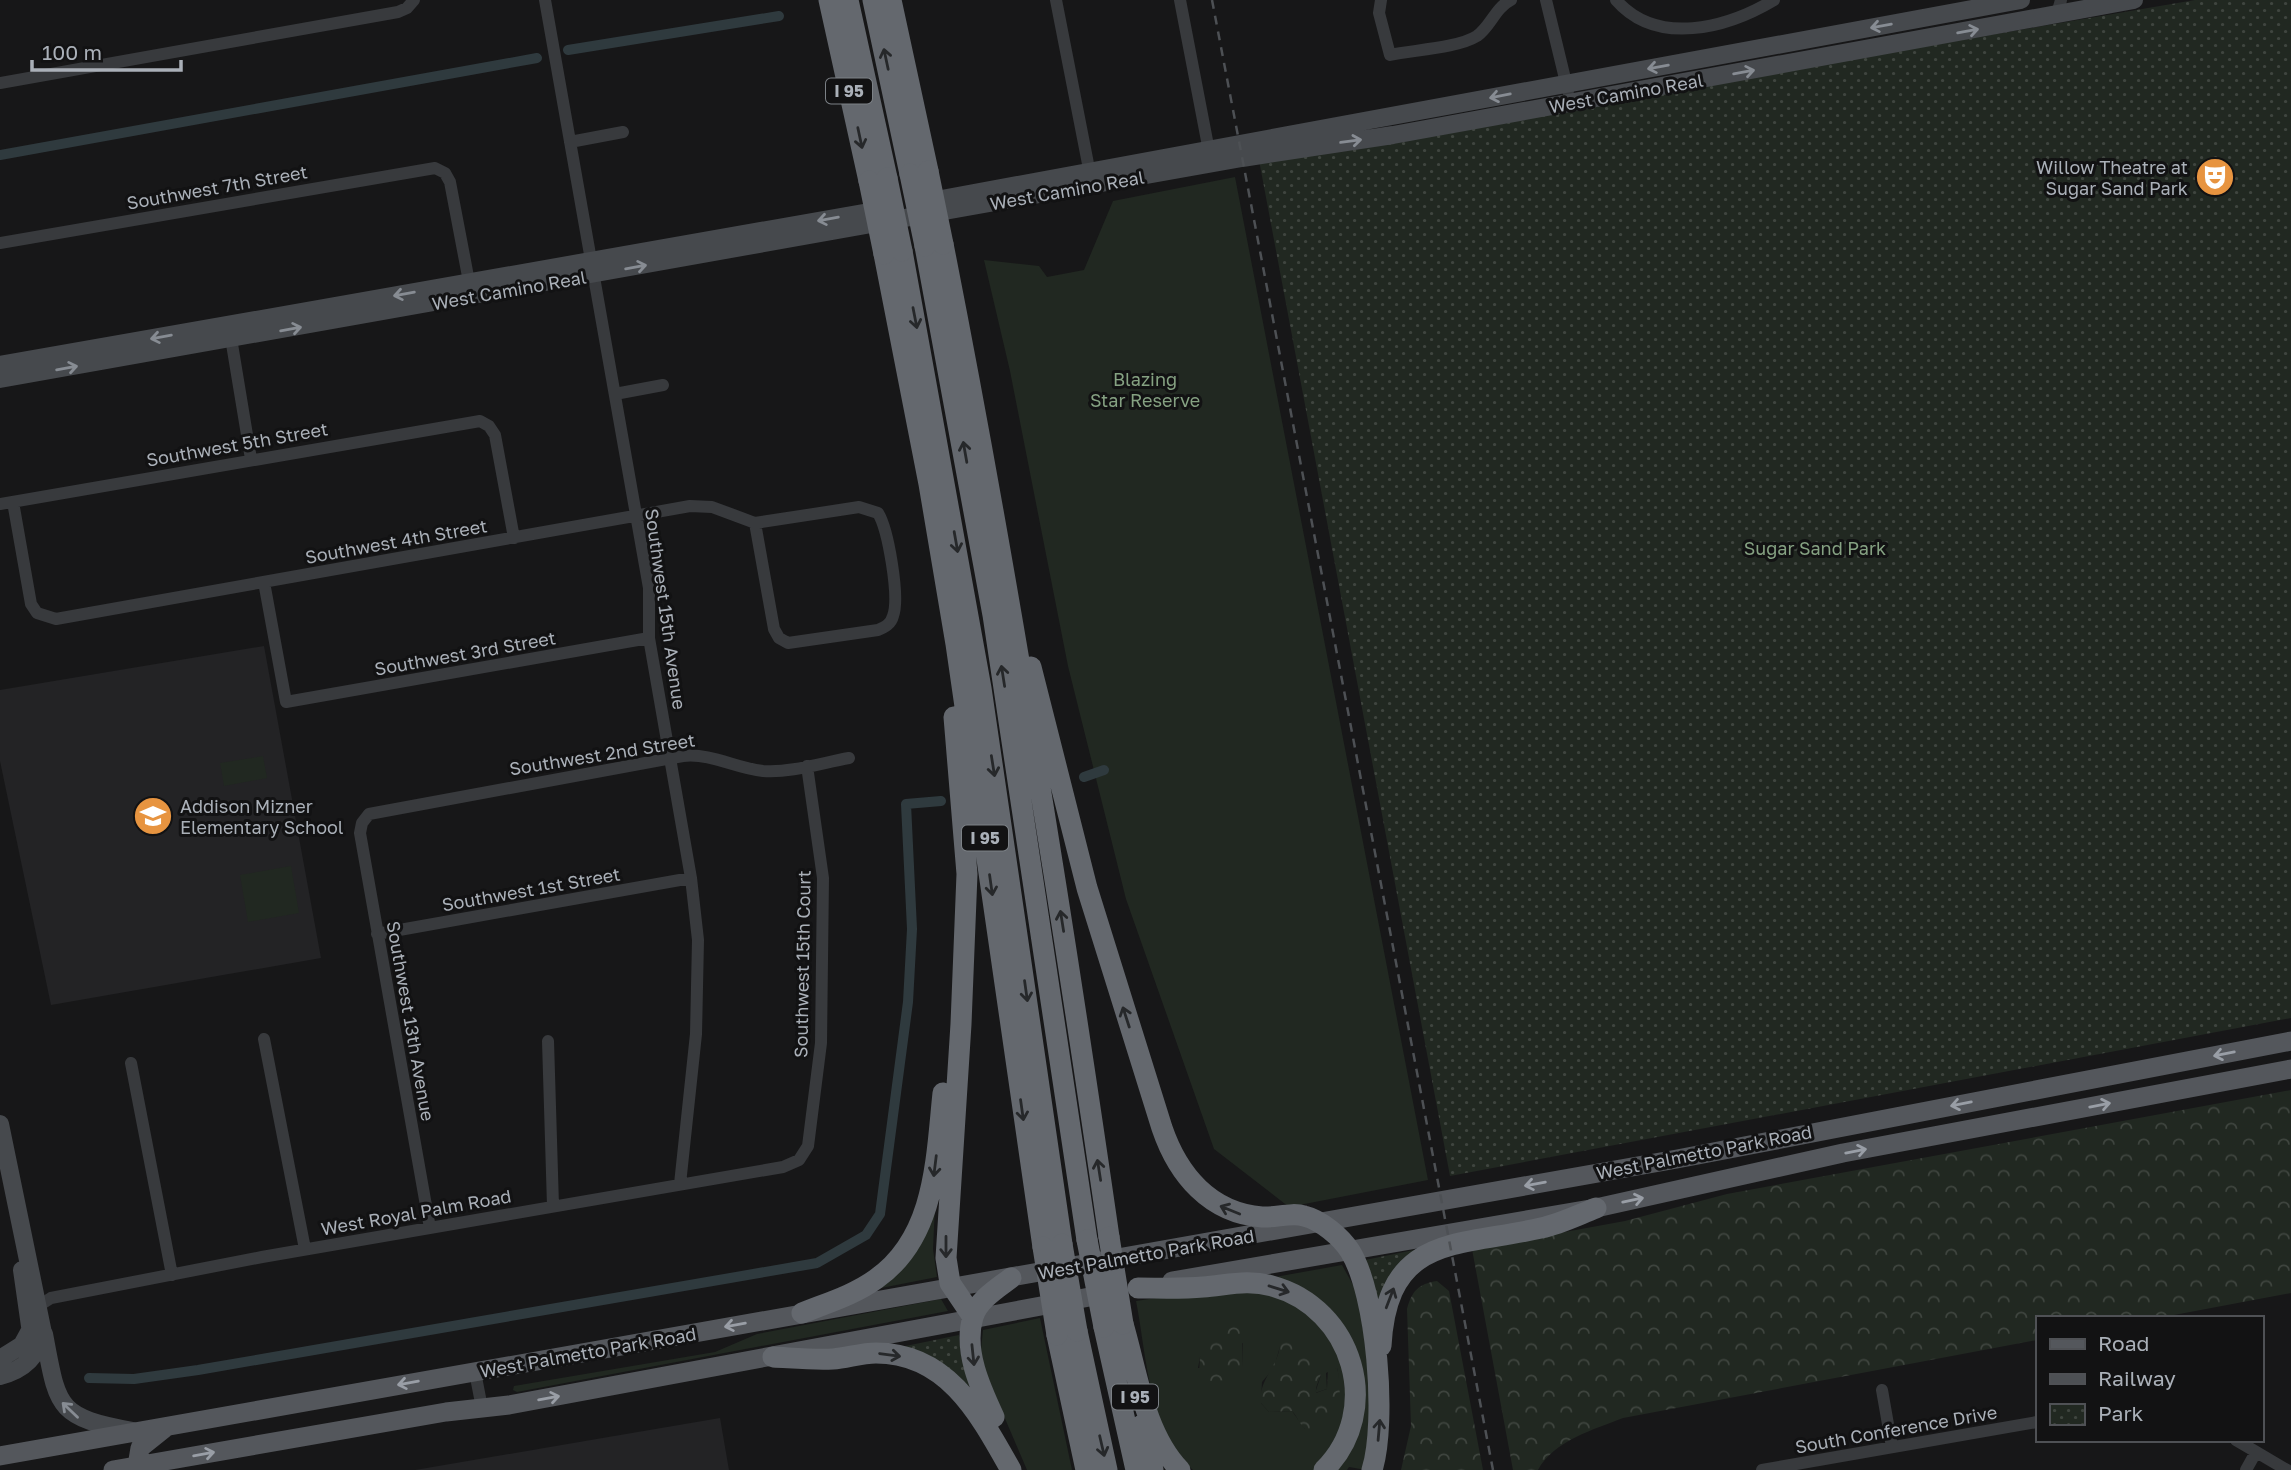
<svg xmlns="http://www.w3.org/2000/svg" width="2291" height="1470" viewBox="0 0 2291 1470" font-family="'Golos Text',sans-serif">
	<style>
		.built { fill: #232325 }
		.grass { fill: #212821; fill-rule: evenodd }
		.forest { fill: url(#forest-crowns) }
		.park { fill: url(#park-dots) }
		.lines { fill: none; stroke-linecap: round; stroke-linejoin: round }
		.canal { stroke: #2f3a3e; stroke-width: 10 }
		.street { stroke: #383a3d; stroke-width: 12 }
		.secondary { stroke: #46494d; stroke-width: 18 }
		.primary { stroke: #54575c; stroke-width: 19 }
		.highway { stroke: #64686e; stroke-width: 21 }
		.rail { stroke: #4d5054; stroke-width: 2.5; stroke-dasharray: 9 7; stroke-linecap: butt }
		.highway-bridge { stroke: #64686e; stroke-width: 21 }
		.oneway { stroke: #878c93 }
		.oneway2 { stroke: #26282a }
		.oneway3 { stroke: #999ea6 }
		.labels { text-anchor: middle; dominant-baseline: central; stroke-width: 6; stroke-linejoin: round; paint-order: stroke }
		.shield { fill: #121213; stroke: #7c8186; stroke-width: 2 }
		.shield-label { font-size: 16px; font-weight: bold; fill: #aab0b8 }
		.street-label { font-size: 18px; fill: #aab0b8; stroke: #121213 }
		.poi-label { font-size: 18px; fill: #aab0b8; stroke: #121213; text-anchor: end }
		.park-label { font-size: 18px; fill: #85a182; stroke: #121213 }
	</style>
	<defs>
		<pattern id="forest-crowns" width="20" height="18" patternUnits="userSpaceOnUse" patternTransform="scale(1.75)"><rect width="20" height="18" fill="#212821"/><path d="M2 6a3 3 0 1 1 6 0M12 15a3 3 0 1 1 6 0" fill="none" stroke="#3f453f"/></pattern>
		<pattern id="park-dots" width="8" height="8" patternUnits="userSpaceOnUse" patternTransform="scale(1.75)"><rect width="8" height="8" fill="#212821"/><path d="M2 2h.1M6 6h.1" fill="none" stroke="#3f453f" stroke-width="1.8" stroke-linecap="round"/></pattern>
	</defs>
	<rect width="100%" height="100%" fill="#171718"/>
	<path class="built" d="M264 646 321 958 51 1005 0 761V690Z
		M720 1418 729 1470H415L585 1441Z"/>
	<path class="grass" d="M1235 177 1428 1180 1289 1207 1214 1149 1126 899 1068 666 1010 371 984 260 1039 266 1047 277 1084 270 1113 201Z
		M263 756 267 778 224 786 220 763Z
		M291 866 299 913 248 922 240 875Z
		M935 1206 933 1249 937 1277 871 1290Z
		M1342 1265 1357 1292 1373 1391 1366 1470 1349 1467 1347 1470H1331L1357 1363 1275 1277Z
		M1251 1287 1303 1304 1343 1356 1347 1422 1314 1470H1193C1148 1431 1147 1356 1136 1301L1221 1288ZM1243 1343V1368H1198L1200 1357ZM1281 1343 1321 1375 1315 1393 1327 1389 1326 1373 1337 1368 1338 1372 1339 1397 1305 1429 1292 1411 1269 1412 1261 1403 1262 1382 1274 1368Z
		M941 1299 948 1311 517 1392 513 1390 514 1386 715 1352 757 1334Z
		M1040 1318 1072 1470H1027L980 1360 983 1330Z"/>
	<path class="forest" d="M2291 1090V1293L2158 1318H2037V1340L1623 1418C1595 1429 1553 1441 1538 1470H1513L1472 1249 1625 1221 1727 1194Z
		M1437 1281 1449 1291 1483 1470H1401L1411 1426 1407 1309C1412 1291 1418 1284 1437 1281Z
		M1231 1321 1242 1330 1243 1368 1233 1380 1209 1381 1199 1373 1200 1357 1217 1326Z
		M1286 1332C1304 1335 1321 1353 1321 1372 1321 1379 1315 1385 1316 1393L1327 1389 1328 1369 1337 1368 1338 1372C1341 1390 1342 1423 1321 1432 1316 1434 1309 1433 1305 1429 1300 1425 1297 1416 1292 1411L1269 1412 1261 1403C1257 1377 1285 1363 1279 1336Z"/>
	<path class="park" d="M2195 0H2291V1018L1450 1176 1259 160Z
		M1419 1249 1393 1272 1377 1306 1365 1260Z
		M959 1335 961 1355 972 1393 896 1348Z"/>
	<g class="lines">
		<path class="canal" d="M568 50 779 16
			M0 155 537 58
			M1084 777 1104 770
			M89 1378 134 1379 198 1370 817 1263 866 1235 880 1214 908 1002 912 929 906 804 941 801"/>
		<path class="street" d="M545 0 649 588V638L691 878 698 940 696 1034 680 1184
			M1056 0 1091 179
			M1180 0 1209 151
			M1381 0 1379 13 1390 55C1413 50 1458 48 1477 36 1491 26 1495 8 1511 0
			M1546 0 1568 91
			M1616 0C1657 47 1727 28 1774 0
			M2057 14 2061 0
			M0 83 398 12 407 8 414 0
			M570 142 623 132
			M0 243 435 168 445 173 450 182 470 287
			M230 332 251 459
			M615 394 663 385
			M13 502 31 604 37 613 56 619 690 506 712 507 755 523
			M0 504 480 421 489 426 495 435 514 538
			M859 507 878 513C888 529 900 597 893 616 891 624 885 627 878 630L788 643 779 638 774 629 755 523Z
			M264 582 286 702 649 638
			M377 934 691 878
			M264 1039 305 1249
			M548 1041 553 1206
			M131 1063 172 1275
			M430 1228 360 833 362 823 369 814 683 756C712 753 735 768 763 771 791 773 821 763 849 758
			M40 1305 51 1298 262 1257 783 1167 799 1160 808 1146 821 1043 823 878 807 766
			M475 1372 482 1408
			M1882 1390 1892 1447
			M2236 1440 2287 1470
			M1762 1470 2037 1422
			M2246 1470 2256 1452"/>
		<path class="secondary" d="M920 203 2021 0
			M0 365 886 209
			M0 379 1242 158 1393 135 2134 0
			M0 1124 43 1333C38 1357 24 1370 0 1376
			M22 1270 31 1333
			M44 1334C58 1407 55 1417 133 1431
			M0 1359 22 1345 34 1323"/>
		<path class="primary" d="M1172 1281 1596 1208 1843 1153 2291 1069
			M0 1456 1677 1159 2291 1041
			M137 1466 140 1448 165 1428
			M113 1470 446 1412 509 1405 1111 1293"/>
		<path class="highway" d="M829 0 869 181
			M848 0 887 178
			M873 0 910 174
			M891 0 928 171
			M943 244C1008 573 1061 905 1109 1237
			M925 246 993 615 1087 1240
			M902 251 981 688 1062 1244
			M884 254 929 484 956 644 1043 1247
			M1031 667 1087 888 1162 1128C1178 1175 1210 1213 1262 1217 1275 1218 1292 1212 1304 1216 1321 1220 1341 1237 1350 1251 1377 1294 1387 1422 1372 1470
			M954 717 967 874 961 1024 946 1258 950 1283 973 1317
			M1138 1288C1160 1288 1182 1289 1203 1287 1228 1285 1248 1279 1272 1286 1353 1308 1384 1410 1324 1470
			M802 1313C827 1303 854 1295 876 1279 936 1237 936 1159 943 1093
			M1123 1324C1137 1371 1144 1433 1180 1470
			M1104 1327 1136 1470
			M1077 1331 1107 1470
			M1057 1335 1086 1470
			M1381 1346C1387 1234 1457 1247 1541 1228 1560 1224 1578 1215 1596 1208
			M773 1357C793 1358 813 1360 833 1359 847 1358 861 1353 876 1353 948 1353 980 1415 1011 1470
			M994 1417C980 1387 963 1350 973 1317 978 1300 998 1288 1011 1278
			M1142 1425 1153 1470"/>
		<path class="rail" d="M1212 0 1493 1470"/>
		<path class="highway-bridge" d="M928 171 943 244
			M910 174 925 246
			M887 178 902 251
			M869 181 884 254
			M1109 1237 1123 1324
			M1087 1240 1104 1327
			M1062 1244 1077 1331
			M1043 1247 1057 1335"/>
	</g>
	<defs><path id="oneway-shaft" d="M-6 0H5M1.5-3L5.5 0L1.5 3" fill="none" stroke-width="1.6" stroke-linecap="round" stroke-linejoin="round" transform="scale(1.75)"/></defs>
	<g class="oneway">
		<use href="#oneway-shaft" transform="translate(1881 26) rotate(170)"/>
		<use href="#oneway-shaft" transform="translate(1968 31) rotate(-10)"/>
		<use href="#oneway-shaft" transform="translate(1658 67) rotate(170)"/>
		<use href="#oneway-shaft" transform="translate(1744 72) rotate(-10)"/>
		<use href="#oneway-shaft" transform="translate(1500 96) rotate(169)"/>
		<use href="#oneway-shaft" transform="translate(1351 141) rotate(-8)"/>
		<use href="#oneway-shaft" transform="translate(828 219) rotate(170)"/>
		<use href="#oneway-shaft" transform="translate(636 267) rotate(-10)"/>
		<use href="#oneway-shaft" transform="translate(404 294) rotate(170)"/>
		<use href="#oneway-shaft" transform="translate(291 329) rotate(-10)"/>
		<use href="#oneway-shaft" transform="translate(161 337) rotate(170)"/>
		<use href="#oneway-shaft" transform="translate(67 368) rotate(-10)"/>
		<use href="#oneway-shaft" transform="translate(70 1410) rotate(-136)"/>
	</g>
	<g class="oneway2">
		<use href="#oneway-shaft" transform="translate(886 59) rotate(-102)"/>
		<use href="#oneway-shaft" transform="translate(860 138) rotate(78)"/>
		<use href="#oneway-shaft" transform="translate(915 318) rotate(79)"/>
		<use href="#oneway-shaft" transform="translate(965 452) rotate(-100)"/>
		<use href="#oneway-shaft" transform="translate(956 542) rotate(80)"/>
		<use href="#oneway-shaft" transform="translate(1003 676) rotate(-99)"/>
		<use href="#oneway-shaft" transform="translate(993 766) rotate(81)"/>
		<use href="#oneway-shaft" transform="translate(991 885) rotate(82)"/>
		<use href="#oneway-shaft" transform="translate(1062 921) rotate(-99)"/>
		<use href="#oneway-shaft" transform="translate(1026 991) rotate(82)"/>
		<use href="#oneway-shaft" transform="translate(1126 1017) rotate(-108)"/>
		<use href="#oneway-shaft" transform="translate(1022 1110) rotate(82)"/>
		<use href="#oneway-shaft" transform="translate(935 1166) rotate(97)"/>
		<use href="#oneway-shaft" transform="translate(1099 1170) rotate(-99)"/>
		<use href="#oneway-shaft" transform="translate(1230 1210) rotate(-158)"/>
		<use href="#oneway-shaft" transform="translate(946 1247) rotate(90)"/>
		<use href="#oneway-shaft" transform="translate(1279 1289) rotate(17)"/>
		<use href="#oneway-shaft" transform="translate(1390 1298) rotate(-69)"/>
		<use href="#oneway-shaft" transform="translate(890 1355) rotate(8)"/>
		<use href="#oneway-shaft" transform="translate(973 1355) rotate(84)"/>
		<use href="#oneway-shaft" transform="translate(1379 1430) rotate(-85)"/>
		<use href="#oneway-shaft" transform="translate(1102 1446) rotate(77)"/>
	</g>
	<g class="oneway3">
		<use href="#oneway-shaft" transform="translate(2224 1054) rotate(169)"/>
		<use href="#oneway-shaft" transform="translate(1961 1104) rotate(169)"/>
		<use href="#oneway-shaft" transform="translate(2100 1105) rotate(-11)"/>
		<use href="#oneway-shaft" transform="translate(1856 1151) rotate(-11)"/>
		<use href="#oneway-shaft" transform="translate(1535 1184) rotate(170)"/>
		<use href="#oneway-shaft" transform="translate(1633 1200) rotate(-12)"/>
		<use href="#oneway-shaft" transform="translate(735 1325) rotate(170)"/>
		<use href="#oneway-shaft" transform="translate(408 1383) rotate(170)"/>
		<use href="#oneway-shaft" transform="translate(549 1398) rotate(-10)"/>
		<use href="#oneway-shaft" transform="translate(204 1454) rotate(-10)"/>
	</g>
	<defs>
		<g id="theatre-disc" transform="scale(2.0125)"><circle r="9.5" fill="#e79440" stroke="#121213"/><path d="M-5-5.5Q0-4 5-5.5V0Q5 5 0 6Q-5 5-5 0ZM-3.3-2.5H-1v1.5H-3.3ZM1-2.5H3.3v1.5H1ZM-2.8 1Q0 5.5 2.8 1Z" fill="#fff"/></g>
		<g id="school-disc" transform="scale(2.0125)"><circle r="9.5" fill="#e79440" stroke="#121213"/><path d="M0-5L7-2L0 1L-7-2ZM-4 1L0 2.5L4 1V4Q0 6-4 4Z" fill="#fff"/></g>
	</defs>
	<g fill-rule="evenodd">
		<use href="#theatre-disc" x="2215" y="177"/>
		<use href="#school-disc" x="153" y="816"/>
	</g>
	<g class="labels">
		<g class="shield">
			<rect x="826" y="78.5" width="46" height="25" rx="5"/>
			<rect x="962" y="825.5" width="46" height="25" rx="5"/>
			<rect x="1112" y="1384.5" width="46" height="25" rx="5"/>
		</g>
		<g class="shield-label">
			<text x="849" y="91">I 95</text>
			<text x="985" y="838">I 95</text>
			<text x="1135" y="1397">I 95</text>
		</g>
		<g class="street-label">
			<text transform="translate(1626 93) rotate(-10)">West Camino Real</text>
			<text transform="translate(217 187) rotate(-10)">Southwest 7th Street</text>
			<text transform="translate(1067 190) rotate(-10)">West Camino Real</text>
			<text transform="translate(509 290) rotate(-10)">West Camino Real</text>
			<text transform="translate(237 444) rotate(-10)">Southwest 5th Street</text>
			<text transform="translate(396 541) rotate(-10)">Southwest 4th Street</text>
			<text transform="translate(666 609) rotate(82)">Southwest 15th Avenue</text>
			<text transform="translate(465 653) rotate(-10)">Southwest 3rd Street</text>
			<text transform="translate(602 754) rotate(-9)">Southwest 2nd Street</text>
			<text transform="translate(531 889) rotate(-10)">Southwest 1st Street</text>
			<text transform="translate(802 964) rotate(-89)">Southwest 15th Court</text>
			<text transform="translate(411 1021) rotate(80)">Southwest 13th Avenue</text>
			<text transform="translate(1704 1152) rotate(-11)">West Palmetto Park Road</text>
			<text transform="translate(416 1212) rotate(-10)">West Royal Palm Road</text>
			<text transform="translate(1146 1254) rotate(-10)">West Palmetto Park Road</text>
			<text transform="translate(588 1352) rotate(-10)">West Palmetto Park Road</text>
			<text transform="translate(1896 1429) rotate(-10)">South Conference Drive</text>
		</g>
		<g class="poi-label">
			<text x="2188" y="167">Willow Theatre at<tspan x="2188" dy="21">Sugar Sand Park</tspan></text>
			<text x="180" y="806" text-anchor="start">Addison Mizner<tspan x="180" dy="21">Elementary School</tspan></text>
		</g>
		<g class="park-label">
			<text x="1145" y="379">Blazing<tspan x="1145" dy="21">Star Reserve</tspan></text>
			<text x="1815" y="548">Sugar Sand Park</text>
		</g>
	</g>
	<rect x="2036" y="1316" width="228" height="126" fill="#121213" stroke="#4f5155" stroke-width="2"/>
	<rect x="2050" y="1339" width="35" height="10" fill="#54575c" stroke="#4f5155" stroke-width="2"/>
	<text x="2098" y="1351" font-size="21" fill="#aab0b8">Road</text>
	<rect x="2050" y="1374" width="35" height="10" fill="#4d5054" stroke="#4f5155" stroke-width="2"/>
	<text x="2098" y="1386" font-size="21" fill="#aab0b8">Railway</text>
	<rect x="2050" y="1404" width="35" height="21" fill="url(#park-dots)" stroke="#4f5155" stroke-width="2"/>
	<text x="2098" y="1421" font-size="21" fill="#aab0b8">Park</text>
	<path d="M32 60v10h149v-10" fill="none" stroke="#aab0b8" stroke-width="3.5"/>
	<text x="42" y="60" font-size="21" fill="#aab0b8" stroke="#121213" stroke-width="5" paint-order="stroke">100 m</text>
</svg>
